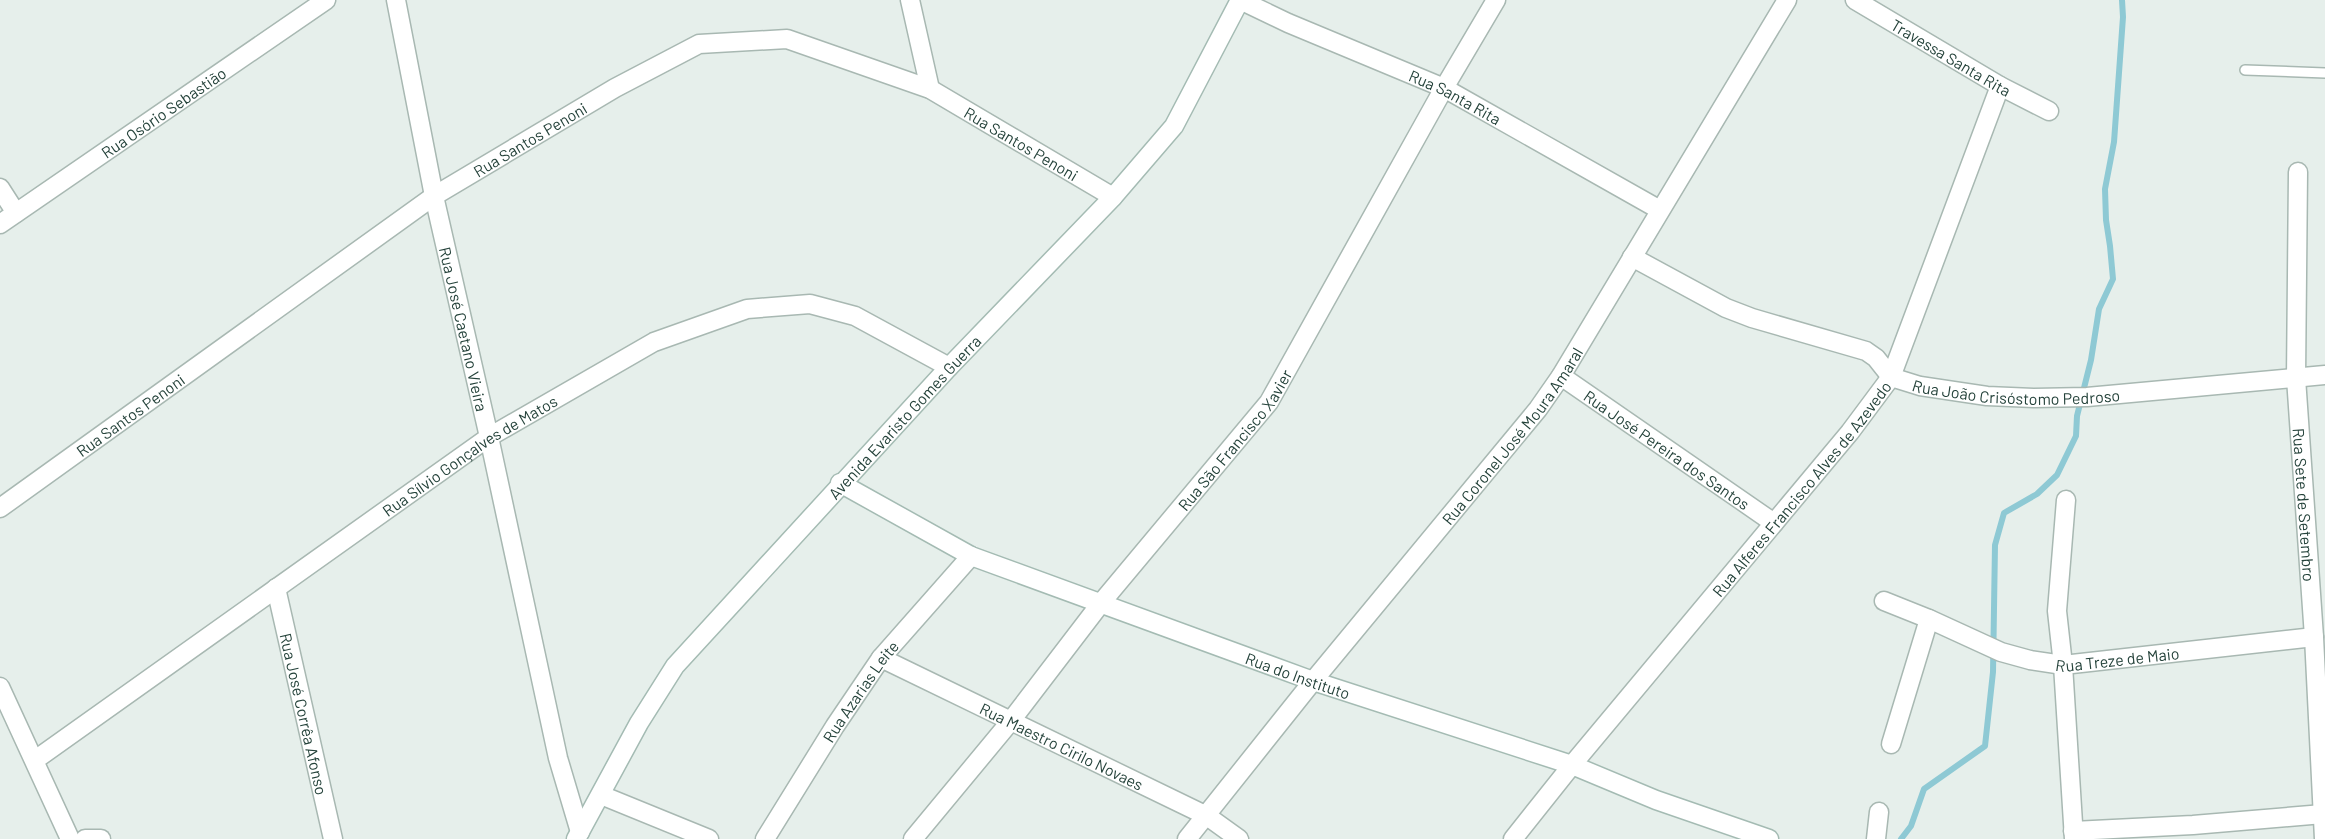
<svg xmlns="http://www.w3.org/2000/svg" width="2325" height="839" viewBox="0 0 2325 839" font-family="Barlow,sans-serif">
	<style>
		.lines { fill: none; stroke-linecap: round; stroke-linejoin: round }
		.stream { stroke: #8ec9d4; stroke-width: 6 }
		.lane-casing { stroke: #a8b8b2; stroke-width: 12 }
		.street-casing { stroke: #a8b8b2; stroke-width: 21 }
		.secondary-casing { stroke: #a4bbb3; stroke-width: 21 }
		.lane { stroke: #fff; stroke-width: 9 }
		.street { stroke: #fff; stroke-width: 18 }
		.secondary { stroke: #fff; stroke-width: 18 }
		.labels { text-anchor: middle; dominant-baseline: central; stroke-width: 4.5; stroke-linejoin: round; paint-order: stroke }
		.street-label { font-size: 16px; fill: #24423a; stroke: #f7fbf9 }
	</style>
	<rect width="100%" height="100%" fill="#e6efeb"/>
	<g class="lines">
		<path class="stream" d="M1901 839 1911 826 1924 789 1985 746 1993 672 1995 545 2004 513 2037 494 2057 475 2076 436 2077 416 2091 360 2099 309 2113 279 2110 246 2106 220 2105 189 2114 142 2123 17 2122 0"/>
		<g class="lane-casing">
			<path id="lane" d="M2245 70 2325 73"/>
		</g>
		<g class="street-casing">
			<g id="street">
				<path id="s1" d="M396 0 434 196 489 437 558 758 580 832"/>
				<path d="M910 0 930 89"/>
				<path id="s2" d="M1240 0 1288 23 1444 88 1660 210"/>
				<path id="s3" d="M1855 0 2000 86 2049 111"/>
				<path id="s4" d="M2298 172 2296 378 2314 637 2324 839"/>
				<path d="M0 188 16 213"/>
				<path id="s5" d="M0 224 326 0"/>
				<path id="s6" d="M1632 257 1726 308 1752 318 1866 351 1876 358 1891 377 1920 386 1987 396 2034 398 2087 397 2325 375"/>
				<path id="s7" d="M1561 376 1774 523"/>
				<path d="M2066 500 2057 611 2063 665 2074 839"/>
				<path id="s8" d="M0 508 434 196 615 88 699 44 787 39 930 89 1113 197"/>
				<path id="s9" d="M276 588 333 839"/>
				<path id="s10" d="M1884 601 1929 619 2001 652 2030 660 2063 665 2314 637"/>
				<path id="s11" d="M881 658 1207 816 1239 839"/>
				<path d="M0 687 70 839"/>
				<path d="M1891 744 1929 619"/>
				<path id="s12" d="M35 760 489 437 654 342 747 309 810 304 855 316 949 367"/>
				<path d="M601 795 709 839"/>
				<path d="M2073 831 2193 825 2323 814"/>
				<path d="M85 839H101"/>
				<path id="s13" d="M765 839 835 726 881 658 971 556"/>
				<path id="s14" d="M913 839 1010 722 1101 603 1269 402 1444 88 1496 0"/>
				<path id="s15" d="M1187 839 1313 681 1538 409 1561 376 1787 0"/>
				<path id="s16" d="M1513 839 1572 765 1850 432 1891 377 2000 86"/>
				<path d="M1876 839 1879 812"/>
			</g>
		</g>
		<g class="secondary-casing">
			<g id="secondary">
				<path id="s17" d="M840 483 971 556 1313 681 1572 765 1656 800 1769 839"/>
				<path id="s18" d="M576 839 639 723 675 666 949 367 1113 197 1174 126 1240 0"/>
			</g>
		</g>
		<use href="#lane" class="lane"/>
		<use href="#street" class="street"/>
		<use href="#secondary" class="secondary"/>
	</g>
	<g class="labels">
		<g class="street-label">
			<text stroke="none"><textPath href="#s3" startOffset="112">Travessa Santa Rita</textPath></text>
			<text stroke="none"><textPath href="#s2" startOffset="236">Rua Santa Rita</textPath></text>
			<text stroke="none"><textPath href="#s5" startOffset="198">Rua Osório Sebastião</textPath></text>
			<text stroke="none"><textPath href="#s8" startOffset="646">Rua Santos Penoni</textPath></text>
			<text stroke="none"><textPath href="#s8" startOffset="1186">Rua Santos Penoni</textPath></text>
			<text stroke="none"><textPath href="#s1" startOffset="336">Rua José Caetano Vieira</textPath></text>
			<text stroke="none"><textPath href="#s6" startOffset="417">Rua João Crisóstomo Pedroso</textPath></text>
			<text stroke="none"><textPath href="#s8" startOffset="160">Rua Santos Penoni</textPath></text>
			<text stroke="none"><textPath href="#s18" startOffset="538">Avenida Evaristo Gomes Guerra</textPath></text>
			<text stroke="none"><textPath href="#s15" startOffset="518">Rua Coronel José Moura Amaral</textPath></text>
			<text stroke="none"><textPath href="#s14" startOffset="513">Rua São Francisco Xavier</textPath></text>
			<text stroke="none"><textPath href="#s7" startOffset="129">Rua José Pereira dos Santos</textPath></text>
			<text stroke="none"><textPath href="#s12" startOffset="531">Rua Sílvio Gonçalves de Matos</textPath></text>
			<text stroke="none"><textPath href="#s16" startOffset="454">Rua Alferes Francisco Alves de Azevedo</textPath></text>
			<text stroke="none"><textPath href="#s4" startOffset="333">Rua Sete de Setembro</textPath></text>
			<text stroke="none"><textPath href="#s10" startOffset="246">Rua Treze de Maio</textPath></text>
			<text stroke="none"><textPath href="#s17" startOffset="498">Rua do Instituto</textPath></text>
			<text stroke="none"><textPath href="#s13" startOffset="176">Rua Azarias Leite</textPath></text>
			<text stroke="none"><textPath href="#s9" startOffset="129">Rua José Corrêa Afonso</textPath></text>
			<text stroke="none"><textPath href="#s11" startOffset="201">Rua Maestro Cirilo Novaes</textPath></text>
		</g>
	</g>
</svg>
